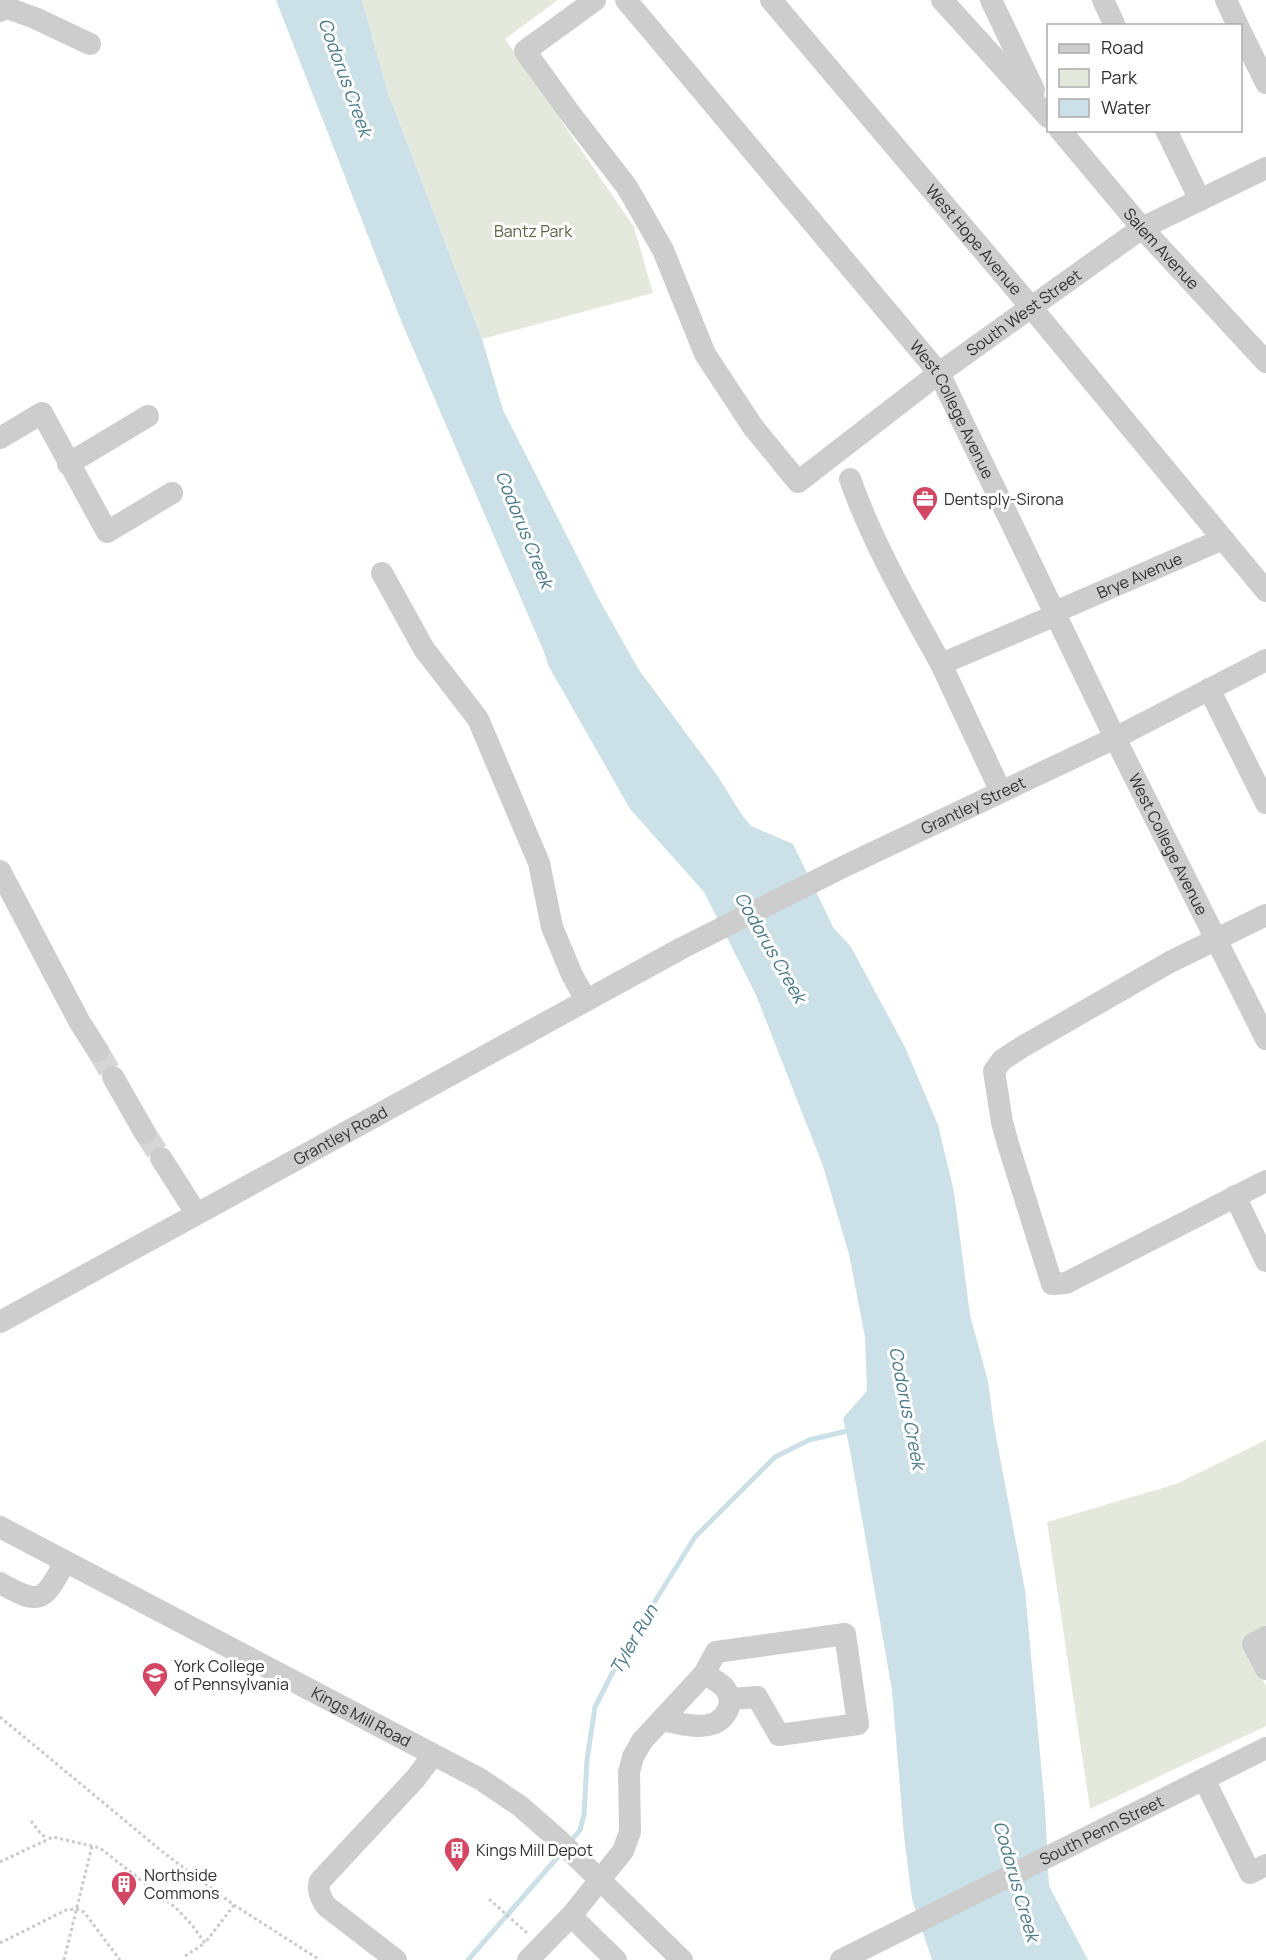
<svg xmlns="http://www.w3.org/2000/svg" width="1266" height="1960" viewBox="0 0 1266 1960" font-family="Manrope,sans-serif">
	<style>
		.green { fill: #e5e9dd }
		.water { fill: #cce0e7 }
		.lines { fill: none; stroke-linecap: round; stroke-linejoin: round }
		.stream { stroke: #cce0e7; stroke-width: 5 }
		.minor-tunnel { stroke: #d6d6d6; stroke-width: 22; stroke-dasharray: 22 11; stroke-linecap: butt }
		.path { stroke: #cacaca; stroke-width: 3; stroke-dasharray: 3 3; stroke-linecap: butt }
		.minor { stroke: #cdcdcd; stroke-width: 22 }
		.labels { text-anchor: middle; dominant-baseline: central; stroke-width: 6; stroke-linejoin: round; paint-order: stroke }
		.park-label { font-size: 16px; fill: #586842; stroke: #fff }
		.street-label { font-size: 16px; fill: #303030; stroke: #fff }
		.poi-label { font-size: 16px; fill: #303030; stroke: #fff; text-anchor: start }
		.water-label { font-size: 18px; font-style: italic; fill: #46798a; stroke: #fff }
	</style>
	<rect width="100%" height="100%" fill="#fff"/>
	<path class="green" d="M362 0H558L505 39 634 227 653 293 482 339 388 93Z
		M1266 1440V1631L1245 1643 1266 1686V1726L1090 1809 1047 1522 1176 1484Z"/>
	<path class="water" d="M276 0H362L388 93 482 339 503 410 601 603 639 670 717 775 742 815 751 826 793 844 833 927 851 947 905 1047 938 1125 954 1192 970 1315 988 1381 994 1426 1025 1590 1045 1808 1049 1886 1088 1960H932L912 1899 904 1836 892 1690 850 1450 843 1418 867 1391 865 1337 849 1254 823 1166 756 995 704 892 630 809 548 665 544 652 402 323Z"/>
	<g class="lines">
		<path class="stream" d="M569 1843 580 1830 584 1815 587 1760 595 1707 622 1654 695 1537 775 1457 809 1440 851 1430
			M468 1960 563 1851"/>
		<path class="minor-tunnel" d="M98 1051 113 1077
			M145 1133 161 1158"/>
		<path class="path" d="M0 1717 164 1853 234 1905 320 1960
			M31 1821 41 1834 47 1838
			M0 1862 53 1837 100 1848 176 1908 192 1925 205 1943 234 1905
			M489 1899 527 1933
			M0 1943 66 1910 77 1909 84 1912 120 1960
			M185 1956 205 1943
			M64 1960 92 1846"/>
		<g class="minor">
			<path id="s1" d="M595 0 525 51 569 112 627 187 663 250 705 354 753 427 798 482 939 373 1142 228 1266 168"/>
			<path id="s2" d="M626 0 939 373 1115 738 1266 1039"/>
			<path id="s3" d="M771 0 1031 307 1266 591"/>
			<path d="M942 0 1048 117"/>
			<path d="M991 0 1034 90"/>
			<path d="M1103 0 1115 26"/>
			<path d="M1226 0 1238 26"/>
			<path d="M0 11 7 8 35 18 90 44"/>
			<path d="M1240 30 1266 83"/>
			<path id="s4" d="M1060 130 1142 228 1266 362"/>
			<path d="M1166 130 1200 200"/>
			<path d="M0 438 42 413 107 532 172 493"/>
			<path d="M68 464 148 416"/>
			<path d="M850 479C873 544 908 604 941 664"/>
			<path d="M382 573 424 649 478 719 539 863 552 927 572 975 586 1000"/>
			<path id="s5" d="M1055 612 1223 539"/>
			<path d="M1209 689 1266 803"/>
			<path d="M1001 792 941 664 1056 615"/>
			<path d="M0 871 79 1021 98 1051"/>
			<path d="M1266 915 1170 962 1022 1047 1002 1060 994 1071 1002 1122 1008 1144 1052 1284 1066 1283 1266 1181"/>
			<path d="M113 1077 145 1133"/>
			<path d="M161 1158 196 1213"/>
			<path d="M1235 1196 1266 1261"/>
			<path id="s6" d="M0 1322 682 948 845 866 1115 738 1266 660"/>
			<path id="s7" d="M0 1527 480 1779 520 1806 560 1841 682 1960"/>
			<path d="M0 1583C41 1606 43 1602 65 1562"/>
			<path d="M1266 1637 1253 1644 1266 1669"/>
			<path d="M662 1720C677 1723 694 1728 708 1725 724 1722 736 1705 726 1690 722 1683 711 1678 704 1674"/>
			<path d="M1204 1779 1250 1873 1266 1865"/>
			<path d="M571 1916 616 1960"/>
			<path d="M396 1960 326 1906C321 1898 317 1891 320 1881L415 1779 433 1755"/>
			<path d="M528 1960 571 1916 623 1851 630 1832 629 1772 633 1757 642 1741 704 1674 716 1652 845 1634 858 1724 779 1735 757 1697 730 1699"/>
			<path id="s8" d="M841 1960 1266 1748"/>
		</g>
	</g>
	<defs>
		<g id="office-pin" transform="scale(1.35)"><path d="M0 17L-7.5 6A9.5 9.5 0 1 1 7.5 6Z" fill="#d34763" stroke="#fff"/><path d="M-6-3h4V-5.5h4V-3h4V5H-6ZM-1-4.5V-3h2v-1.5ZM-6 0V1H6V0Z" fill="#fff"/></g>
		<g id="university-pin" transform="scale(1.35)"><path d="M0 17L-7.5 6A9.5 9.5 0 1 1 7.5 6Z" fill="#d34763" stroke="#fff"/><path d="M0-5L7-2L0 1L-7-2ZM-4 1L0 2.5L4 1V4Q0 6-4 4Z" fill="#fff"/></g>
		<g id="building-pin" transform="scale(1.35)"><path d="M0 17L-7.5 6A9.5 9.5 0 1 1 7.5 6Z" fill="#d34763" stroke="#fff"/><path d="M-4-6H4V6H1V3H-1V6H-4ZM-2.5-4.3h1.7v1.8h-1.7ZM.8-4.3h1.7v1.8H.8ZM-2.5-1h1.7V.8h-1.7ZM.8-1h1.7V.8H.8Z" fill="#fff"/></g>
	</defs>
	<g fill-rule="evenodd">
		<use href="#office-pin" x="925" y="499"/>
		<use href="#university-pin" x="155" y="1675"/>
		<use href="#building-pin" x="457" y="1850"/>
		<use href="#building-pin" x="124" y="1884"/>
	</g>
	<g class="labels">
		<g class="park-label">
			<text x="533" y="231">Bantz Park</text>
		</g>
		<g class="street-label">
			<text stroke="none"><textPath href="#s3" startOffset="314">West Hope Avenue</textPath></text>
			<text stroke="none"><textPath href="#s4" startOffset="156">Salem Avenue</textPath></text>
			<text stroke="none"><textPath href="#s1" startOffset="882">South West Street</textPath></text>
			<text stroke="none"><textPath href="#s2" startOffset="525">West College Avenue</textPath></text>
			<text stroke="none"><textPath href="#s5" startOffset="92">Brye Avenue</textPath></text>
			<text stroke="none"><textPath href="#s6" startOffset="1102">Grantley Street</textPath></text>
			<text stroke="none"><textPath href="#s2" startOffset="1011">West College Avenue</textPath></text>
			<text stroke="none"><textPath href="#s6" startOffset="388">Grantley Road</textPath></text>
			<text stroke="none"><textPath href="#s7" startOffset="408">Kings Mill Road</textPath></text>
			<text stroke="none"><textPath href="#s8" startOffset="291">South Penn Street</textPath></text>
		</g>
		<g class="poi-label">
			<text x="944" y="499">Dentsply-Sirona</text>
			<text x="174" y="1666">York College<tspan x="174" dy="18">of Pennsylvania</tspan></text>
			<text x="476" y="1850">Kings Mill Depot</text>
			<text x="144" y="1875">Northside<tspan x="144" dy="18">Commons</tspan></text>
		</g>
		<g class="water-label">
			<text transform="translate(346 77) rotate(70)">Codorus Creek</text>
			<text transform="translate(525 529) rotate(68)">Codorus Creek</text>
			<text transform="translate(771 947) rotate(60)">Codorus Creek</text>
			<text transform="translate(908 1408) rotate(79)">Codorus Creek</text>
			<text transform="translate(633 1639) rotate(-60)">Tyler Run</text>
			<text transform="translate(1017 1881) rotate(74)">Codorus Creek</text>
		</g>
	</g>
	<rect x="1047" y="24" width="195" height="108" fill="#ffffff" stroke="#acacac" stroke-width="1.5"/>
	<rect x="1059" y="44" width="30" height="9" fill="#cdcdcd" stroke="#acacac" stroke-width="1.5"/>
	<text x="1101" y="54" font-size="18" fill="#303030">Road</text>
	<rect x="1059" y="69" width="30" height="18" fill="#e5e9dd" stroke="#acacac" stroke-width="1.5"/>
	<text x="1101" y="84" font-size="18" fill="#303030">Park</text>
	<rect x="1059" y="99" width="30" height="18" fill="#cce0e7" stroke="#acacac" stroke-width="1.5"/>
	<text x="1101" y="114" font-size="18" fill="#303030">Water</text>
</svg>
